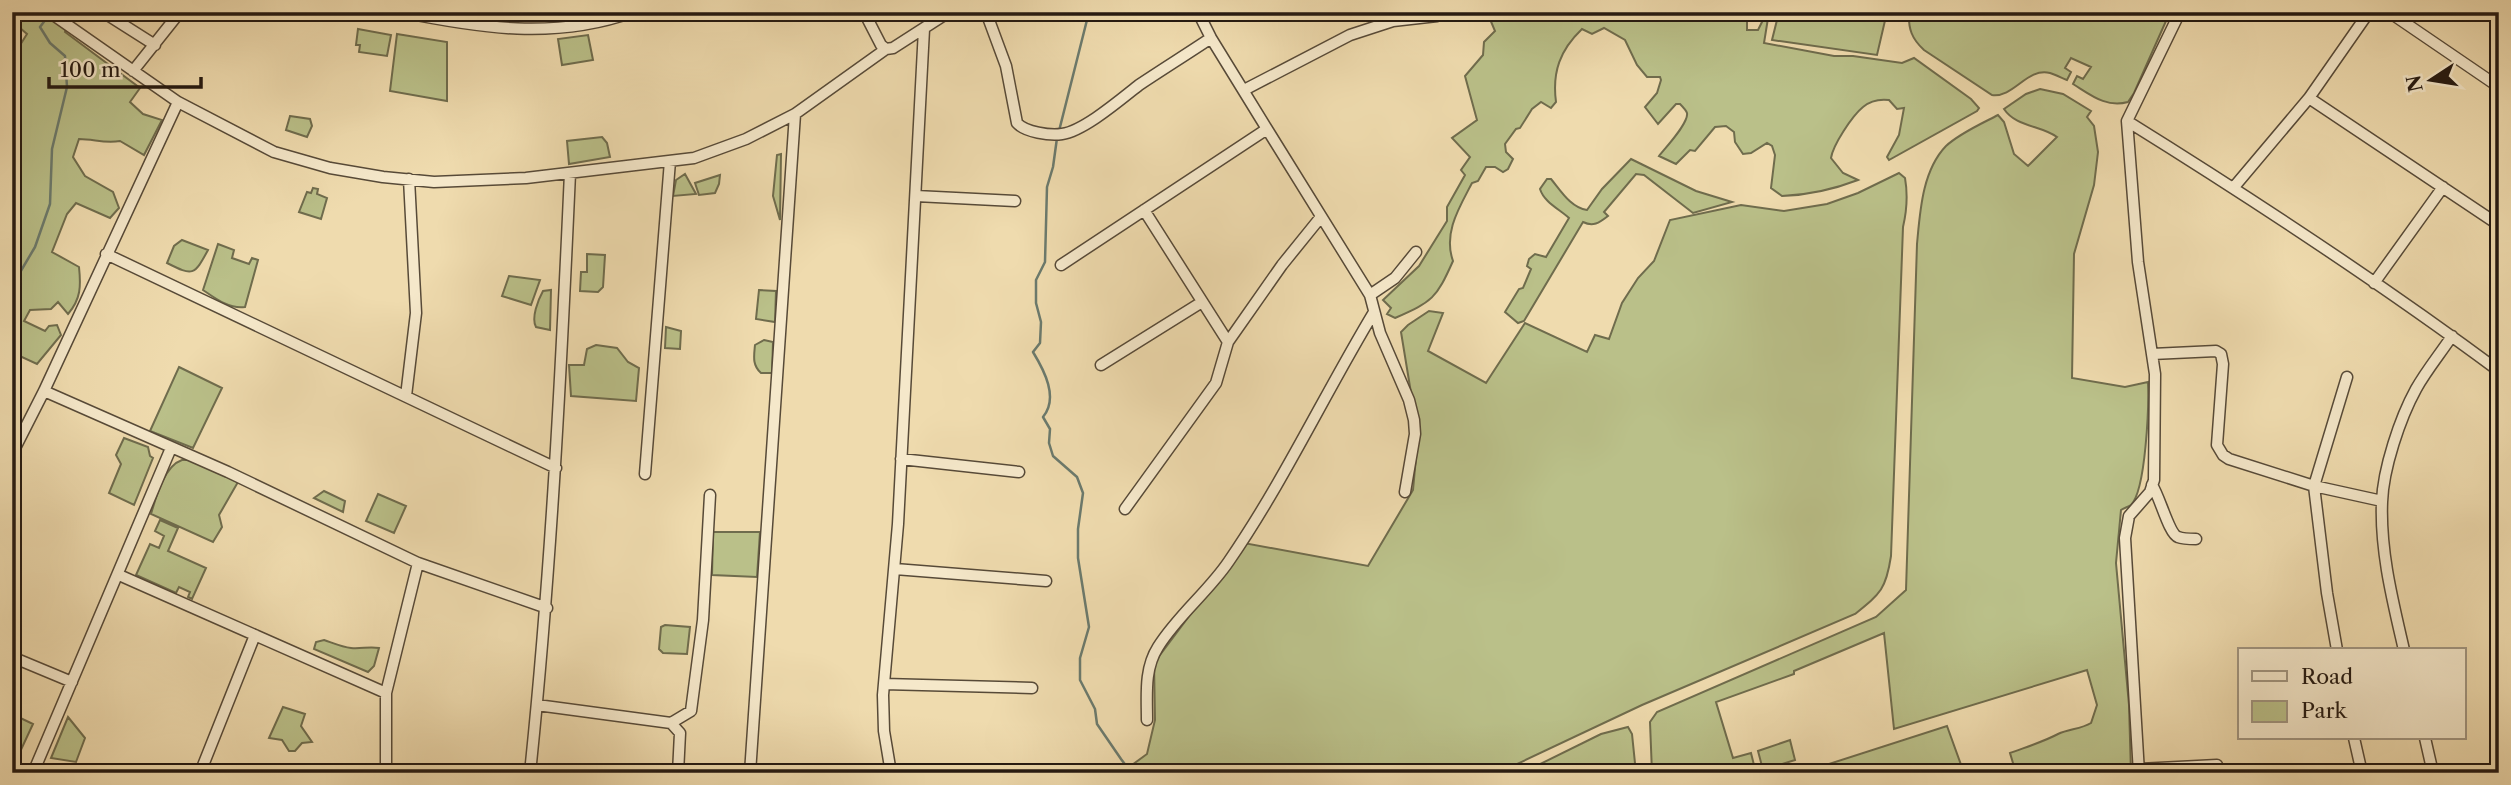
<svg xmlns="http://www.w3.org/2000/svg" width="2511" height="785" viewBox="0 0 2511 785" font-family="'Libre Caslon Text',serif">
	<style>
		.green { fill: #bac089; stroke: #6f6c4d; stroke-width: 2 }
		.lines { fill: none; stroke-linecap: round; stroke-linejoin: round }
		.stream { stroke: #6b7a6d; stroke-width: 2.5 }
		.street-casing { stroke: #574a38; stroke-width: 13 }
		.street { stroke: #f5e8ca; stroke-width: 10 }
	</style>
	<rect width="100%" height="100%" fill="#efdbae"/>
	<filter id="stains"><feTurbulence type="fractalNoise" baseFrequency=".00286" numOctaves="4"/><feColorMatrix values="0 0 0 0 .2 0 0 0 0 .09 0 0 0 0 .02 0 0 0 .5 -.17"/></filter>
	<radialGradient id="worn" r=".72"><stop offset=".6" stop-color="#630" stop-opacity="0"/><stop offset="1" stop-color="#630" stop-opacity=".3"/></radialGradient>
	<path class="green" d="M12 12H77L70 17 65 32 140 88 130 102 143 114 162 120 144 155 120 141C105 144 94 139 79 139L73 157 85 176 113 192 119 208 110 218 76 203 67 214 52 252 79 267C81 286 81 299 68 314L58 302 51 309 30 310 24 321 45 331 49 326 57 325 61 335 37 364 22 357 12 358V58L27 34 12 21Z
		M1487 12H1688L1691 19C1712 8 1726 15 1747 21V30H1758L1762 22V12H1769L1764 43 1834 56H1853L1902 63 1914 58 1971 99 1979 108 1977 111 1889 160 1887 157 1899 135 1904 108 1897 109 1889 100C1880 99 1870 101 1863 107 1852 116 1833 145 1831 158L1843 173 1858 180C1832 190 1810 195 1782 196L1771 188 1775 155 1772 146 1767 143 1751 153 1743 154 1735 142 1734 132 1726 126 1715 127 1695 151 1690 150 1676 164 1659 156C1665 148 1689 123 1687 113 1686 110 1682 106 1680 104H1676L1658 124 1645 107 1657 93 1661 80 1660 77H1647L1637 65 1625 40 1604 28 1592 34 1582 29C1560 50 1552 72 1556 102L1551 108 1541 102 1532 109 1520 128 1516 129 1505 144 1506 152 1513 159 1508 169 1503 172 1495 167H1486L1478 181 1472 183C1459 208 1443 233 1453 261 1436 299 1433 301 1395 318L1387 314 1391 308 1383 300 1419 266 1447 221V207L1465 175 1461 170 1470 157 1452 138 1477 120 1465 76 1483 55 1484 42 1495 31Z
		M1779 12H1887L1877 55 1772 40Z
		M1909 12H2170L2134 93 2128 102C2106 108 2091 95 2073 84L2077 76 2083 79 2091 67 2071 58 2065 68 2071 72 2067 80C2062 78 2056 75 2050 73 2027 67 2014 98 1992 95L1924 50C1912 39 1908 29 1909 12Z
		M358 29 391 35 387 56 359 52 360 45H356Z
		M397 34 447 42V101L390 91Z
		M588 35 593 60 562 65 558 39Z
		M2040 89 2063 94 2091 111 2087 117 2094 126 2098 152 2094 185 2074 254 2072 378 2125 387 2148 382C2149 405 2146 490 2131 505 2128 507 2124 508 2121 510L2116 563 2129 705 2131 773H2016L2010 753C2026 747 2043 742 2058 734 2069 729 2081 729 2091 723L2097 705 2087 670 1894 729 1884 633 1794 671V674L1716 702 1733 758 1751 753 1756 773H1652L1650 722 1657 712 1876 617 1906 590 1917 244C1920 212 1922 171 1946 146 1960 133 1981 124 1998 115L2004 122 2014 154 2028 166 2057 137C2040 125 2016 127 2004 109L2026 94Z
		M290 116 310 119 312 126 307 137 286 130Z
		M602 137 607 143 610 157 569 164 567 141Z
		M781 154 780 220 773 196 777 155Z
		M1631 159 1696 191 1732 202 1693 213 1644 175 1636 174 1604 212 1608 216C1599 223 1593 227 1583 222L1524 321 1518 323 1505 312 1519 289 1523 288 1531 269 1527 266 1529 259 1535 254 1546 257 1569 218C1559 209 1544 202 1540 189L1547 179H1551C1561 191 1571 208 1587 210L1602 189Z
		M1899 173 1905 178C1908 195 1907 210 1903 227L1891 556C1886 589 1881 593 1855 614L1642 705 1498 773H1121L1147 754 1155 720 1154 663 1244 543 1368 566 1413 490 1419 425 1412 399 1401 332 1408 325 1429 311 1443 313 1428 351 1486 383 1525 323 1587 352 1595 335 1609 339 1622 303 1638 278 1654 261 1670 220 1741 205 1784 211 1827 204 1858 193Z
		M685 174 696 194 673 196 676 180Z
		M720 175 719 184 715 193 699 195 695 183Z
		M313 188 318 189 317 194 327 198 321 219 299 212 307 192 311 193Z
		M182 240 208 250C194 276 193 276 167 263L174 246Z
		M218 244 234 250 232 258 249 264 252 258 258 260 245 307C229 309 216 299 203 290Z
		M587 254 605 255 603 287 598 292 580 291 581 272H587Z
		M509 276 540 280 531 305 502 296Z
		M551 290 550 330 536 327C531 318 538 300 543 291Z
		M759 290 776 291 775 322 756 319Z
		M666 327 681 331 680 349 665 348Z
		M764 340 773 342 772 373H761C752 365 754 356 755 345Z
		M596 345 617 348 628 362 639 368 636 401 571 396 569 365H584L587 349Z
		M179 367 222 388 193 448 150 431Z
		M124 438 148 447 150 456 153 458 134 505 109 493 121 464 116 455Z
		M182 460H190L238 482 219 515 222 527 213 542 151 514C156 497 164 466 182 460Z
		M324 491 345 501 343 512 314 498Z
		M378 494 406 506 394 533 366 521Z
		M160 520 178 528 168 551 206 568 192 599 188 597 190 592 179 587 176 593 136 575 150 544 159 548 164 536 155 531Z
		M713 532H760L757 577 712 575Z
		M665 625 690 627 687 654 663 653 659 649 661 627Z
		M324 640C333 643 342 647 351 648 362 649 369 646 379 648L374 666 368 672 314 649 316 642Z
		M283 707 305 714 301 726 312 742 302 743 295 751H289L282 740 269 738Z
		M12 714 33 724 19 754 12 750Z
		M68 717 85 738 76 762 51 758Z
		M1947 726 1964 773H1801Z
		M1628 727 1632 734 1636 773H1522L1601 734Z
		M1790 740 1795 760 1763 770 1758 751Z"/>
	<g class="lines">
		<path class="stream" d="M1059 131 1089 12
			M1057 138 1053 167 1047 187 1045 262 1036 280V303L1041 322 1040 343 1033 352C1044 370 1059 398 1043 417L1050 429 1049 443 1053 456 1077 477 1083 493 1078 529V558L1089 627 1080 658V680L1095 709 1097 724 1121 759 1130 771 1135 773
			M12 286 35 247 50 204 52 149 67 87 65 56 50 43 40 27 49 15"/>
		<g class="street-casing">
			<path id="street" d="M49 12 178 102 274 152 330 168 383 177 434 182 526 178 694 158 746 139 795 114 886 49
				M103 12 155 45
				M401 12C480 28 555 40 633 12
				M864 12 881 45 886 49 893 48 949 12
				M986 12 1006 66 1017 123C1025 132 1050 136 1062 134 1084 131 1121 99 1139 85 1163 69 1187 54 1211 38
				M1198 12 1211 38 1267 129 1370 295 1380 333 1409 400 1414 420 1415 434 1405 492
				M2389 12 2499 87
				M133 71 180 12
				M1244 90 1350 35 1393 21 1437 16
				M2309 98 2499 225
				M2127 121C2254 200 2379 282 2499 371
				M2234 187 2309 98 2369 12
				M916 196 1015 201
				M1144 210 1228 342
				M106 254 556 468
				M1061 265 1267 129
				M2374 283 2443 187
				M1370 295 1395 278 1416 252
				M2152 354 2216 351 2221 354 2223 364 2217 445 2223 455 2229 459 2314 486 2382 501
				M1101 365 1202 302
				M44 391 228 472 418 563 547 608
				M406 396 416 313 409 179
				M12 454 44 391 178 102
				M901 459 1019 472
				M645 474 670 161
				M2152 485C2160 497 2169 534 2178 537 2183 539 2191 539 2196 539
				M1125 509 1216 383 1228 342 1282 265 1320 218
				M895 569 1046 581
				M119 575 386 693
				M2337 650 2327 593 2314 486 2347 377
				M2404 650C2393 602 2380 552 2382 502 2383 469 2400 418 2416 389 2426 371 2440 354 2452 336
				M12 657 72 682
				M884 684 1032 688
				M537 705 671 723 680 733 678 773
				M1147 720C1147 695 1144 669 1158 647 1177 616 1209 591 1229 561 1284 481 1324 395 1374 312
				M671 723 691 711 703 620 710 495
				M2354 738 2362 773
				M2425 738 2433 773
				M2139 769 2217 765
				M33 773 171 448
				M200 773 255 635
				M386 773V693L418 563
				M530 773C551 572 561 374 570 173
				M750 773 795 114
				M891 773 884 731 883 695 898 524 924 29
				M2139 773 2125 538 2129 516 2150 492 2154 480 2155 374 2138 262 2127 121 2180 12"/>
		</g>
		<use href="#street" class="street"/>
	</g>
	<rect width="2511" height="785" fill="none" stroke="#efdbae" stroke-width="42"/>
	<rect x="14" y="14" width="2483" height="757" fill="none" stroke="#241911" stroke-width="3.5"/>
	<rect x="21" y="21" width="2469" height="743" fill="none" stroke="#241911" stroke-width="2"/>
	<rect x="2238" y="648" width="228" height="91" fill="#f5e8ca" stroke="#a19580" stroke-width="2"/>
	<rect x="2252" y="671" width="35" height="10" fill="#f5e8ca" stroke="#a19580" stroke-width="2"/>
	<text x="2301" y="684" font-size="21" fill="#241911">Road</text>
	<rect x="2252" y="701" width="35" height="21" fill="#bac089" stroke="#a19580" stroke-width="2"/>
	<text x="2301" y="718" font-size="21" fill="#241911">Park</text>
	<g transform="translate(2431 80) rotate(258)" stroke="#f5e8ca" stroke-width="5" paint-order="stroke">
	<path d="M0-5L12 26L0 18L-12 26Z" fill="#241911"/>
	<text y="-10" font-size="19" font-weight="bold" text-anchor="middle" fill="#241911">N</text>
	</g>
	<path d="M49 77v10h152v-10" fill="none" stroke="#241911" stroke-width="3.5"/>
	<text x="60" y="77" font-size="21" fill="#241911" stroke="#f5e8ca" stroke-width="5" paint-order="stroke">100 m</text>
	<rect width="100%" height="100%" filter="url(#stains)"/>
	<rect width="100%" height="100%" fill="url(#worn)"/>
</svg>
